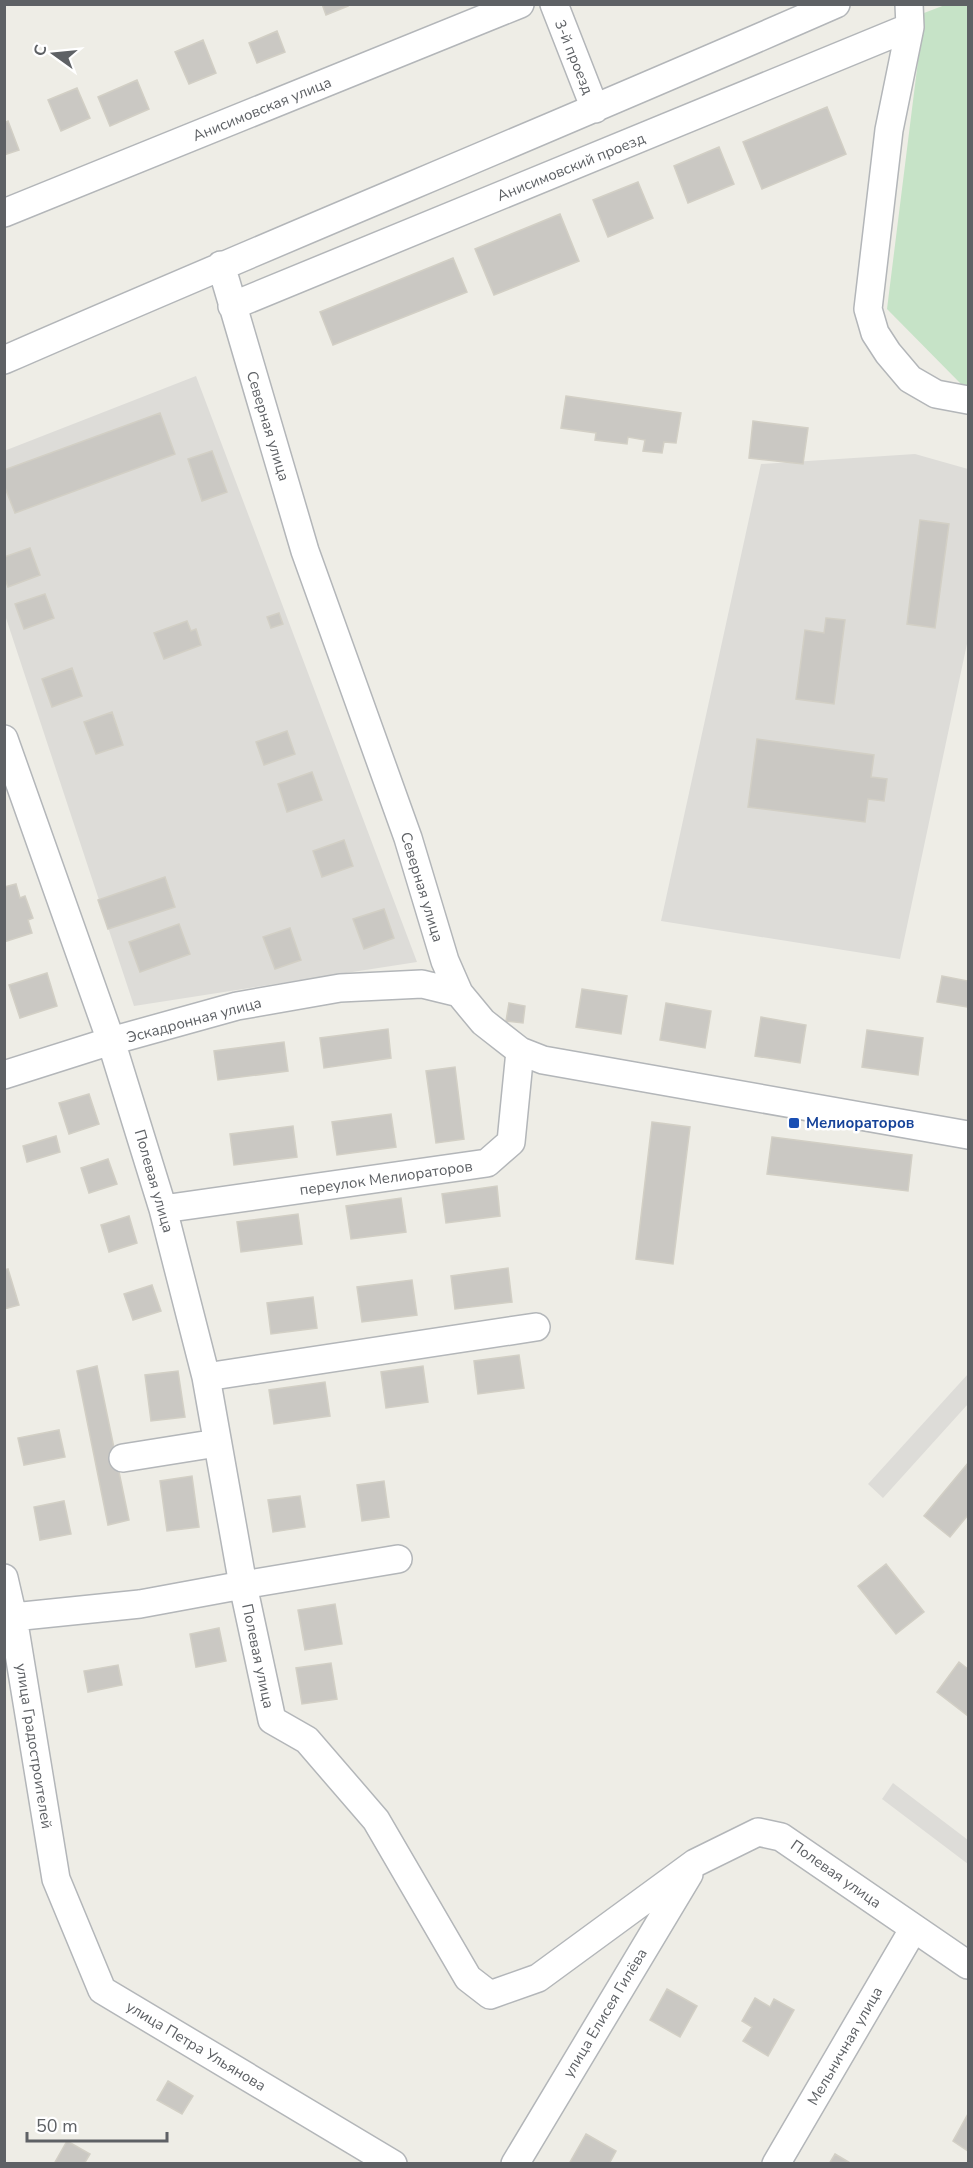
<svg xmlns="http://www.w3.org/2000/svg" width="973" height="2168" viewBox="0 0 973 2168" font-family="'Nunito Sans',sans-serif">
	<style>
		.industrial { fill: #dddcd8 }
		.green { fill: #c6e3c7 }
		.building { fill: #cac8c3; stroke: #d2cfc5; stroke-width: 1.5 }
		.lines { fill: none; stroke-linecap: round; stroke-linejoin: round }
		.minor-casing { stroke: #b3b6b9; stroke-width: 30 }
		.minor { stroke: #fff; stroke-width: 27 }
		.transit-dot { fill: #1a4fb4; stroke: #fff; stroke-width: 2 }
		.labels { text-anchor: middle; dominant-baseline: central; stroke-width: 5; stroke-linejoin: round; paint-order: stroke }
		.street-label { font-size: 15px; fill: #5e6165; stroke: #fff }
		.transit-label { font-size: 15px; font-weight: bold; fill: #164399; stroke: #fff; text-anchor: start }
	</style>
	<rect width="100%" height="100%" fill="#eeede6"/>
	<path class="industrial" d="M196 376 417 962 134 1006 5 615 4 451Z
		M915 454 968 469V639L900 959 661 921 761 464Z
		M968 1374V1404L883 1498 868 1484Z
		M893 1783 968 1840V1864L882 1799Z"/>
	<path class="green" d="M945 5H968V387L963 386 887 309 924 13Z"/>
	<path class="building" d="M322 4H347L348 6 326 15Z
		M277 31 285 52 257 63 249 43Z
		M203 40 216 73 189 84 175 52Z
		M137 80 149 109 110 126 98 97Z
		M77 88 90 118 61 131 48 100Z
		M827 107 846 154 762 189 743 142Z
		M8 121 19 150 4 155V123Z
		M719 147 734 184 688 203 674 166Z
		M638 182 653 218 608 237 593 200Z
		M560 214 579 261 494 295 475 249Z
		M453 258 467 292 333 345 320 312Z
		M566 396 681 413 676 443 664 442 662 453 643 451 645 440 628 437 627 444 595 440 596 433 561 428Z
		M160 413 175 454 15 513 4 485V470Z
		M753 421 808 428 803 464 749 458Z
		M212 451 227 492 202 501 188 459Z
		M920 520 949 524 935 628 907 624Z
		M30 548 40 575 8 587 4 576V557Z
		M45 594 54 618 24 629 15 604Z
		M279 613 283 624 271 628 267 617Z
		M826 618 845 620 834 704 796 699 805 630 824 633Z
		M187 621 191 631 196 629 201 645 164 659 154 633Z
		M72 668 82 696 52 707 42 679Z
		M112 712 123 745 96 754 84 722Z
		M287 731 295 754 264 765 256 742Z
		M757 739 874 755 871 777 887 779 884 801 868 799 865 822 748 807Z
		M312 772 322 800 287 812 278 784Z
		M344 840 353 866 322 877 313 851Z
		M165 877 175 907 108 929 98 900Z
		M16 884 20 898 25 896 33 918 28 920 32 933 4 942V887Z
		M384 909 394 938 364 949 353 919Z
		M179 924 190 954 140 972 129 942Z
		M290 928 301 960 275 969 263 937Z
		M47 973 57 1006 20 1018 9 985Z
		M942 976 968 981V1007L937 1002Z
		M582 989 627 996 621 1034 576 1027Z
		M509 1003 525 1006 523 1023 506 1021Z
		M666 1003 711 1011 705 1048 660 1040Z
		M761 1017 806 1025 800 1063 755 1056Z
		M388 1029 391 1058 324 1068 320 1038Z
		M867 1030 923 1038 918 1075 862 1067Z
		M284 1042 288 1071 218 1080 214 1051Z
		M455 1067 464 1139 436 1143 426 1071Z
		M89 1094 99 1124 69 1134 59 1103Z
		M391 1114 396 1147 337 1155 332 1122Z
		M652 1122 690 1127 673 1264 636 1259Z
		M293 1126 297 1157 234 1165 230 1134Z
		M56 1136 60 1152 27 1162 23 1146Z
		M772 1137 912 1155 908 1191 767 1174Z
		M108 1159 117 1184 89 1193 81 1168Z
		M497 1186 500 1216 446 1223 442 1194Z
		M401 1198 406 1232 351 1239 346 1206Z
		M298 1214 302 1244 241 1252 237 1222Z
		M129 1216 137 1243 109 1252 101 1225Z
		M508 1268 512 1302 455 1309 451 1276Z
		M8 1269 19 1305 4 1309V1270Z
		M412 1280 417 1315 362 1322 357 1287Z
		M152 1285 161 1311 133 1320 124 1294Z
		M313 1297 317 1328 271 1334 267 1303Z
		M519 1355 524 1388 478 1394 474 1361Z
		M97 1366 129 1520 108 1525 77 1371Z
		M423 1366 428 1402 386 1408 381 1372Z
		M178 1371 185 1417 151 1421 145 1375Z
		M325 1382 330 1416 274 1424 269 1390Z
		M59 1430 65 1457 24 1465 18 1438Z
		M968 1463V1515L950 1537 924 1516Z
		M192 1476 199 1527 167 1531 160 1481Z
		M384 1481 389 1517 362 1521 357 1485Z
		M300 1496 305 1527 273 1532 268 1500Z
		M64 1501 71 1534 40 1540 34 1507Z
		M886 1564 924 1612 896 1634 858 1586Z
		M335 1604 342 1644 305 1650 298 1610Z
		M219 1628 226 1661 196 1667 190 1634Z
		M959 1662 968 1669V1716L937 1692Z
		M331 1663 337 1699 302 1704 296 1668Z
		M118 1665 122 1685 88 1692 84 1671Z
		M667 1989 697 2006 680 2037 650 2020Z
		M755 1998 770 2007 774 1999 794 2010 768 2056 743 2041 752 2027 742 2021Z
		M168 2081 193 2096 182 2114 157 2100Z
		M968 2114V2151L953 2141Z
		M586 2134 616 2151 609 2164H569Z
		M67 2141 90 2154 84 2164H54Z
		M835 2154 852 2164H829Z"/>
	<g class="lines">
		<g class="minor-casing">
			<path id="minor" d="M554 4 595 109
				M909 4 910 27 889 130 868 309 875 333 888 353 910 379 936 394 968 400
				M4 213 520 4
				M221 265 305 551 408 838 445 961 459 993 483 1022 520 1051 543 1060 968 1135
				M232 306 910 27
				M4 360C281 239 560 125 836 4
				M4 739 111 1041 163 1209 206 1377 243 1585 272 1720 307 1740 376 1820 468 1978 490 1995 538 1978 695 1863 758 1832 781 1837 968 1965
				M4 1075 111 1041 237 1006 340 988 422 984 459 993
				M163 1209 487 1163 511 1142 520 1051
				M206 1377 536 1327
				M123 1458 217 1443
				M4 1578 13 1617 56 1879 102 1990 393 2164
				M13 1617 140 1604 243 1585 398 1559
				M515 2164 689 1874
				M776 2164 914 1928"/>
		</g>
		<use href="#minor" class="minor"/>
	</g>
	<rect class="transit-dot" x="788" y="1117" width="12" height="12" rx="3"/>
	<g class="labels">
		<g class="street-label">
			<text transform="translate(574 57) rotate(68)">3-й проезд</text>
			<text transform="translate(262 109) rotate(-22)">Анисимовская улица</text>
			<text transform="translate(571 167) rotate(-22)">Анисимовский проезд</text>
			<text transform="translate(268 426) rotate(73)">Северная улица</text>
			<text transform="translate(422 887) rotate(73)">Северная улица</text>
			<text transform="translate(194 1020) rotate(-15)">Эскадронная улица</text>
			<text transform="translate(386 1178) rotate(-8)">переулок Мелиораторов</text>
			<text transform="translate(154 1181) rotate(74)">Полевая улица</text>
			<text transform="translate(258 1656) rotate(78)">Полевая улица</text>
			<text transform="translate(34 1746) rotate(81)">улица Градостроителей</text>
			<text transform="translate(836 1874) rotate(35)">Полевая улица</text>
			<text transform="translate(605 2013) rotate(-59)">улица Елисея Гилёва</text>
			<text transform="translate(196 2046) rotate(31)">улица Петра Ульянова</text>
			<text transform="translate(845 2046) rotate(-60)">Мельничная улица</text>
		</g>
		<g class="transit-label">
			<text x="806" y="1123">Мелиораторов</text>
		</g>
	</g>
	<rect width="973" height="2168" fill="none" stroke="#5e6165" stroke-width="12"/>
	<g transform="translate(54 54) rotate(285)" stroke="#ffffff" stroke-width="4.5" paint-order="stroke">
	<path d="M0-4.5L10 22L0 15L-10 22Z" fill="#5e6165"/>
	<text y="-9" font-size="16" font-weight="bold" text-anchor="middle" fill="#5e6165">С</text>
	</g>
	<path d="M27 2132v9h140v-9" fill="none" stroke="#5e6165" stroke-width="3"/>
	<text x="36" y="2132" font-size="18" fill="#5e6165" stroke="#ffffff" stroke-width="4.5" paint-order="stroke">50 m</text>
</svg>
